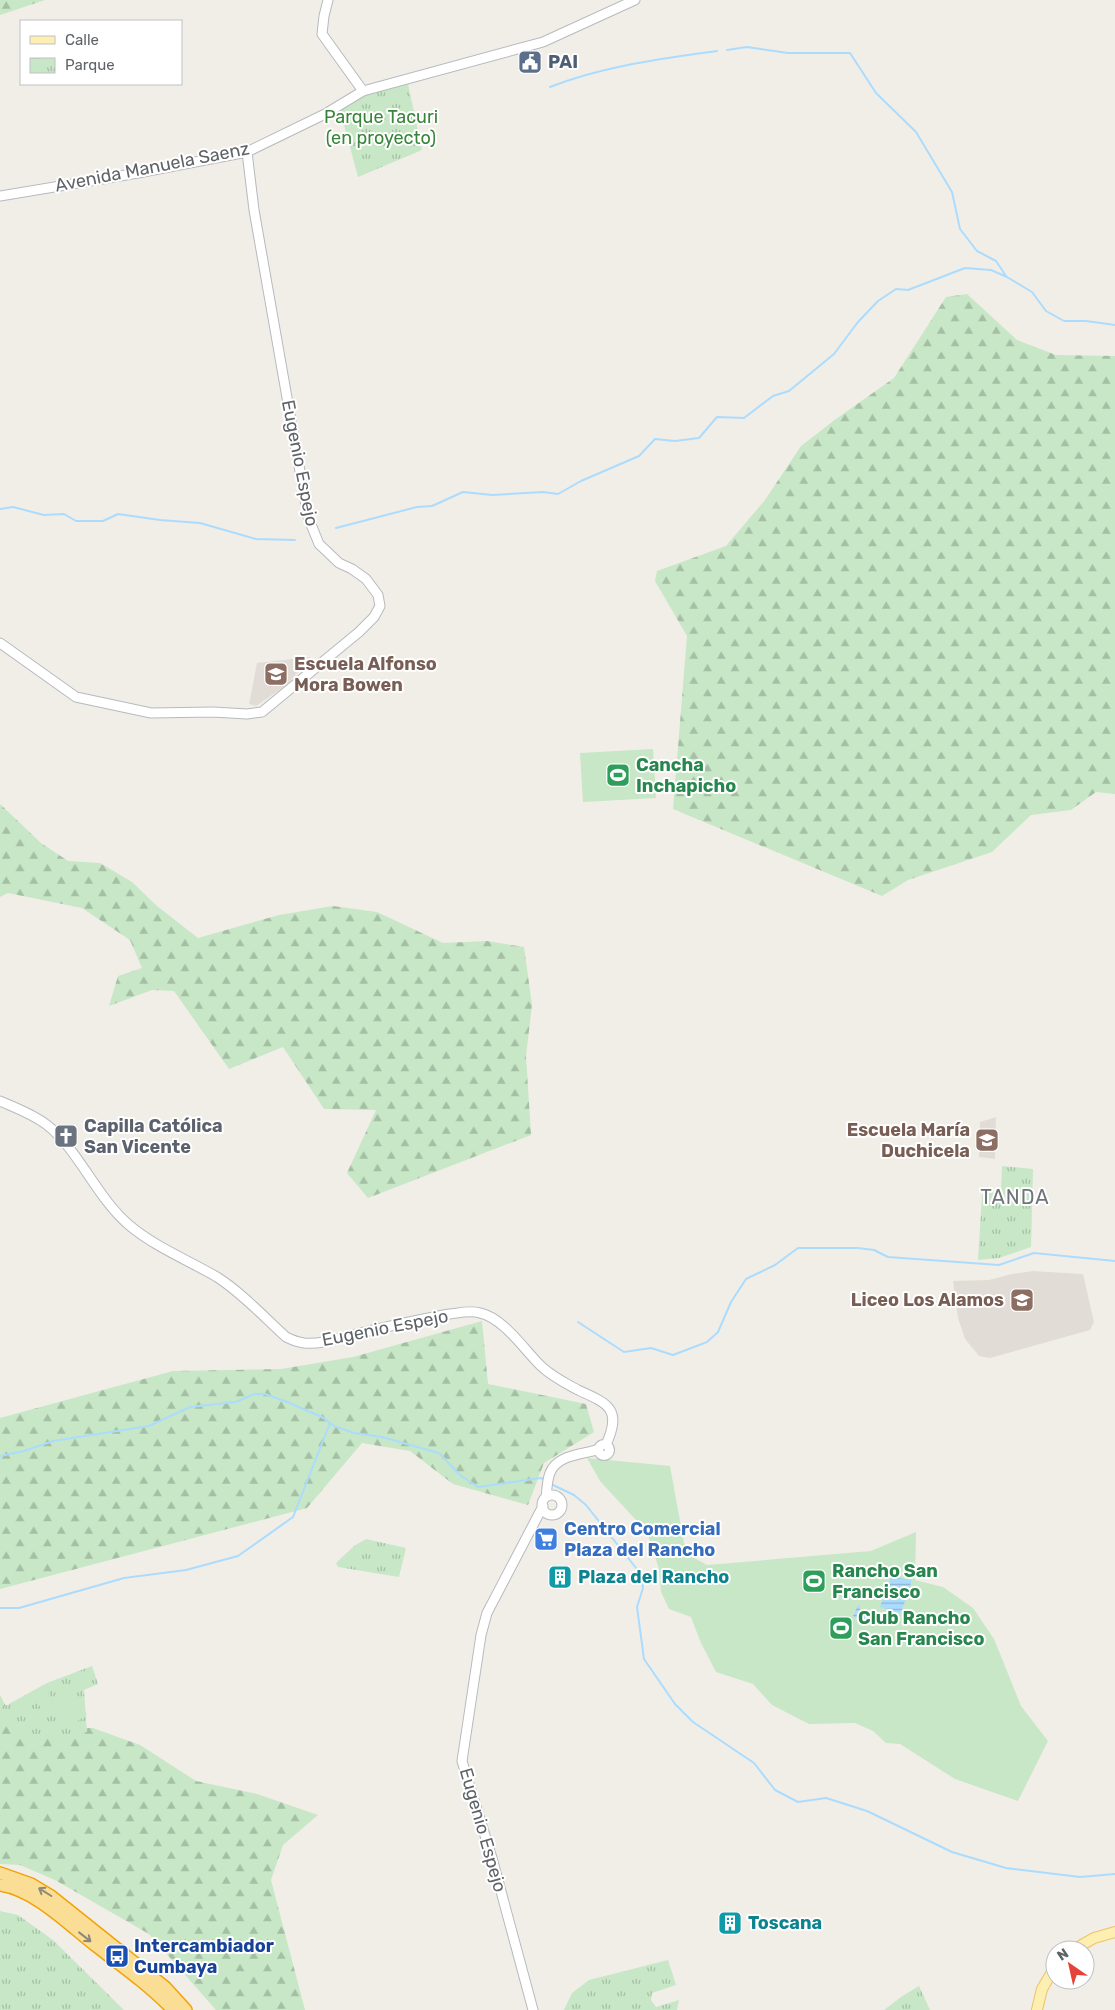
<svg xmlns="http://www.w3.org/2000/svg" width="1115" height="2010" viewBox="0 0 1115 2010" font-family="Rubik,sans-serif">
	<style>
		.education { fill: #e1ddd6 }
		.forest { fill: url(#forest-firs) }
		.park { fill: url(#park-tufts) }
		.pitch { fill: #c7e7c6 }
		.water { fill: url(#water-rules) }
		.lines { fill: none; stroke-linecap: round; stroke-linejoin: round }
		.stream { stroke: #acdcfd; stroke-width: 2 }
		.secondary-casing { stroke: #b6babf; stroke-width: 11 }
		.primary-casing { stroke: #eec364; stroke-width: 12 }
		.highway-casing { stroke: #f2a207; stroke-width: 14 }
		.secondary { stroke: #fff; stroke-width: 9 }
		.primary { stroke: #fdeeb1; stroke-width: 10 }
		.highway { stroke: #fade96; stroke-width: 11 }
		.oneway { stroke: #8e8876 }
		.labels { text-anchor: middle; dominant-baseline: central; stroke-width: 4; stroke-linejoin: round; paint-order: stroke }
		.service-label { font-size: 18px; font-weight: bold; fill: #4e5e75; stroke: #fff; text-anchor: start }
		.park-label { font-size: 18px; fill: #38853a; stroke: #fff }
		.street-label { font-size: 18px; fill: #5f6368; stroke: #fff }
		.education-label { font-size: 18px; font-weight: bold; fill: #785e54; stroke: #fff; text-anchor: end }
		.leisure-label { font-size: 18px; font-weight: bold; fill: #27864d; stroke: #fff; text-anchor: start }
		.worship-label { font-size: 18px; font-weight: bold; fill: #5b616d; stroke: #fff; text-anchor: start }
		.shop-label { font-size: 18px; font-weight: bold; fill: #366cbe; stroke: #fff; text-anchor: start }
		.culture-label { font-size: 18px; font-weight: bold; fill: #0d838f; stroke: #fff; text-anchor: start }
		.transit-label { font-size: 18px; font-weight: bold; fill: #164399; stroke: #fff; text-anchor: start }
		.quarter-label { font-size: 20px; letter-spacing: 1px; fill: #70757a; stroke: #fff }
	</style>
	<defs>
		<pattern id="forest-firs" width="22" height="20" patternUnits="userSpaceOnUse" patternTransform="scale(1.25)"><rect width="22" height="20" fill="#c7e7c6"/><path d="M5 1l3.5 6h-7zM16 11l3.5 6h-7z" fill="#a5bfa5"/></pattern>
		<pattern id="park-tufts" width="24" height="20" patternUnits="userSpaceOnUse" patternTransform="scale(1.25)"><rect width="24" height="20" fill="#c7e7c6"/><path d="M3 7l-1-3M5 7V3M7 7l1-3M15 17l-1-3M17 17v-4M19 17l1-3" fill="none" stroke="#a5bfa5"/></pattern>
		<pattern id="water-rules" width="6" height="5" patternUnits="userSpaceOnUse" patternTransform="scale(1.25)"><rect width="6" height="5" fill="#acdcfd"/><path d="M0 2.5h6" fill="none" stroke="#8fb6d1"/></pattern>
	</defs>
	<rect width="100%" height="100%" fill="#f1eee8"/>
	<path class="education" d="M310 657 288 684 256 706 249 704 257 663Z
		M996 1117 995 1159 979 1157 980 1122Z
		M1033 1271 1083 1274 1094 1322 1090 1330 990 1358 979 1356 965 1339 958 1318 953 1281 989 1280 1012 1274Z"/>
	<path class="forest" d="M0 0H45L0 15Z
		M967 294 1017 340 1056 355 1115 356V794L1096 792 1071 810 1031 815 992 852 908 880 882 896 673 809 687 636 655 581 657 571 726 546 765 500 801 446 836 419 894 378 946 297Z
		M0 804 41 843 68 861 100 863 132 882 157 906 198 938 279 915 333 906 377 912 443 943 487 941 524 947 532 1005 526 1056 531 1135 368 1198 347 1173 376 1110 324 1109 283 1047 229 1069 174 991 152 990 109 1006 118 976 142 968 130 940 82 908 8 893 0 897Z
		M482 1321 488 1384 586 1404 594 1432 544 1463 528 1505 453 1484 410 1451 362 1443 307 1508 0 1589V1418L173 1371 281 1369 353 1357Z
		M0 1695 18 1729 93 1728 140 1745 196 1781 257 1794 318 1815 283 1845 271 1880 305 2010H216L149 1934 55 1880 20 1865 0 1864Z"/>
	<path class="park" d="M407 79 422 150 358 177 339 106 363 91Z
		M1002 1166 1033 1169 1031 1247 999 1258 978 1260 982 1195 1001 1190Z
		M366 1539 406 1548 399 1577 338 1567 336 1563 354 1546Z
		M92 1666 98 1684 84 1690 87 1732 53 1737 19 1736 11 1727 0 1709 47 1683Z
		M0 1911 18 1915 53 1940 124 2010H0Z
		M668 1960 676 1985 652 1993 651 2000 656 2007 679 2000 677 2010H564L572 1993 589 1980Z
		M919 1986 930 2010H884L901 1997Z"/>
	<path class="pitch" d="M653 749 656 798 583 802 580 753Z
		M587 1458 670 1466 684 1543 691 1556 707 1565 871 1551 916 1532 915 1580 943 1587 973 1608 994 1639 1021 1706 1048 1741 1018 1801 955 1779 900 1744 886 1743 873 1731 855 1723 809 1724 772 1705 753 1684 716 1672 701 1643 691 1617 669 1609 661 1592 659 1569 647 1532 600 1481Z
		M43 1685 54 1702 43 1711 31 1694Z
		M73 1689 87 1715 71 1725 58 1699Z"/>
	<path class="water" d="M891 1577 912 1580 901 1613 880 1607Z
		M858 1605 860 1606V1615L866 1611 870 1613 869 1618H866V1623L853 1616Z"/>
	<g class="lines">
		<path class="stream" d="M727 50 747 47 788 53H850L876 93 916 132 952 192 960 229 977 251 996 261 1006 276
			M550 87C603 66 660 59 717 51
			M0 509 13 507 44 515 64 514 76 521H103L118 514 160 520 200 523 256 539 295 540
			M336 528 417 507 432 506 463 492 492 495 543 492 558 494 581 481 639 456 655 439 675 441 699 438 717 417 744 418 773 396 789 391 834 354 858 322 878 301 896 289 908 290 965 268 991 270 1007 277 1032 292 1046 311 1064 321H1086L1115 325
			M578 1322 624 1352 651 1348 673 1355 707 1342 718 1332 731 1302 746 1279 775 1265 798 1248H858L874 1250 888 1257 999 1265 1034 1253 1115 1261
			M0 1456 24 1451 53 1441 149 1426 190 1407 236 1402 254 1394H265L287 1402 322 1417 334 1426 354 1433 382 1437 439 1453 460 1475 478 1487 541 1478 545 1480
			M551 1484 574 1495 586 1505 640 1573 643 1588 637 1607 644 1659 675 1704 693 1722 754 1763 775 1790 798 1802 826 1798 867 1811 952 1852 1006 1868 1080 1877 1115 1874
			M0 1608H19L124 1578 186 1570 238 1556 293 1517 330 1423"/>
		<g class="secondary-casing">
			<path id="secondary" d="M328 0 324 16 322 34 363 91
				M0 196 138 173 247 152 325 114 363 91 543 42 635 0
				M0 643 76 697 151 713 213 712 247 714 262 712 359 632 374 617 380 606 378 595 366 579 352 569 339 563 319 544 308 517 254 210 247 152
				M0 1101C16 1108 33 1114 47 1125 78 1149 97 1198 129 1225 155 1247 188 1260 217 1277 242 1293 264 1317 286 1337 292 1340 297 1342 304 1343 321 1345 339 1338 356 1334 387 1327 418 1319 450 1314 459 1313 470 1310 480 1313 504 1318 525 1351 542 1367 553 1377 565 1383 578 1390 609 1404 622 1409 606 1445
				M598.5 1450a5.5 5.5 0 1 1 11 0a5.5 5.5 0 1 1-11 0Z
				M542 1505a10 10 0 1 1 20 0a10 10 0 1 1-20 0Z
				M546 1497C547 1490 547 1480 550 1473 557 1454 583 1455 599 1449
				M533 2010 492 1858 462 1761 481 1635 487 1613 543 1506"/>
		</g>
		<g class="primary-casing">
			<path id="primary" d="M1073 1950 1094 1938 1115 1932
				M1037 2010 1042 1989 1055 1967"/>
		</g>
		<g class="highway-casing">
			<path id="highway" d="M0 1873 31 1884 51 1896 165 1987 186 2010
				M0 1885C35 1890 69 1925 96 1946 122 1966 150 1986 173 2010"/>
		</g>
		<use href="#secondary" class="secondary"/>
		<use href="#primary" class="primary"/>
		<use href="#highway" class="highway"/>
	</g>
	<defs><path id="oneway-shaft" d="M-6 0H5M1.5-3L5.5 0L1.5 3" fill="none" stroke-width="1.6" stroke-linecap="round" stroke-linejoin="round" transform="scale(1.25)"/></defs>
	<g class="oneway">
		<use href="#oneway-shaft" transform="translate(45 1892) rotate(-148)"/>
		<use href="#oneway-shaft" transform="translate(85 1937) rotate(38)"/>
	</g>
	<defs>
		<g id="civic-square" transform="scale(1.25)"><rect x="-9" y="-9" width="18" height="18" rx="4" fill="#5c6f8a" stroke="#fff"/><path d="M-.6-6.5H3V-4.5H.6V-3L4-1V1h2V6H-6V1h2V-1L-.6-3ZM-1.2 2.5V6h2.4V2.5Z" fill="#fff"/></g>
		<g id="school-square" transform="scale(1.25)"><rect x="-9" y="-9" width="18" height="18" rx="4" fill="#8d6e63" stroke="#fff"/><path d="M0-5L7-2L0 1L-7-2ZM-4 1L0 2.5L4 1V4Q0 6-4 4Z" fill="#fff"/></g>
		<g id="stadium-square" transform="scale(1.25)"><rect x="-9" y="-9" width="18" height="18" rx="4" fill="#2e9e5b" stroke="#fff"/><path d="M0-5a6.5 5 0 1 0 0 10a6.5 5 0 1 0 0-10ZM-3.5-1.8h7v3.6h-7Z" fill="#fff"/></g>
		<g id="church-square" transform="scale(1.25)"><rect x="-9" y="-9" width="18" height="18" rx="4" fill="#6b7280" stroke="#fff"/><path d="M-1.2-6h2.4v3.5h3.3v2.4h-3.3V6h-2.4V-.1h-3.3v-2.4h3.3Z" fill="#fff"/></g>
		<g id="university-square" transform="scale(1.25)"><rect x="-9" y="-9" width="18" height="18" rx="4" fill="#8d6e63" stroke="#fff"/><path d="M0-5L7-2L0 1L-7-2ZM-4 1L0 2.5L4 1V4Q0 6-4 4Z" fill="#fff"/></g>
		<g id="supermarket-square" transform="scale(1.25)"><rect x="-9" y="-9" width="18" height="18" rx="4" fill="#3f7fe0" stroke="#fff"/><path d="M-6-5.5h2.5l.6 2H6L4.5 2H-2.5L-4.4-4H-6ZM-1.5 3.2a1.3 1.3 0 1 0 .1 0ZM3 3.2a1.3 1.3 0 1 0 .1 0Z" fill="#fff"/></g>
		<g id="building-square" transform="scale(1.25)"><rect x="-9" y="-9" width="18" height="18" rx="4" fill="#0f9aa8" stroke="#fff"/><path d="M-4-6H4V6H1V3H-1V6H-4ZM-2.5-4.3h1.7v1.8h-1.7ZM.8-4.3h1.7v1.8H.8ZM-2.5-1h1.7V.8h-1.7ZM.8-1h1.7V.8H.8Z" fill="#fff"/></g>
		<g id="bus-square" transform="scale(1.25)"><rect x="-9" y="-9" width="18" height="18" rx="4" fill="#1a4fb4" stroke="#fff"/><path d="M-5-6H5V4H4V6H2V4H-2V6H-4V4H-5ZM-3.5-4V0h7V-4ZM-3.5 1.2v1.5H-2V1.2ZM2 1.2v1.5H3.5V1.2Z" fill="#fff"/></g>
	</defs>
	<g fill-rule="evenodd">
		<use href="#civic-square" x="530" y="62"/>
		<use href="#school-square" x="276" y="674"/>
		<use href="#stadium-square" x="618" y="775"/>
		<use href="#church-square" x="66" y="1136"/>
		<use href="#school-square" x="987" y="1140"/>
		<use href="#university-square" x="1022" y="1300"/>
		<use href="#supermarket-square" x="546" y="1539"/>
		<use href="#building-square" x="560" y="1577"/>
		<use href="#stadium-square" x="814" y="1581"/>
		<use href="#stadium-square" x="841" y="1628"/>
		<use href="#building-square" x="730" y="1923"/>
		<use href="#bus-square" x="117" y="1956"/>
	</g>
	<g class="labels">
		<g class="service-label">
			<text x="548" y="62">PAI</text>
		</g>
		<g class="park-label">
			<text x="381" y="117">Parque Tacuri<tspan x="381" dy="21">(en proyecto)</tspan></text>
		</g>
		<g class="street-label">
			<text transform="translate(152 167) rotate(-11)">Avenida Manuela Saenz</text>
			<text transform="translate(300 463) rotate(79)">Eugenio Espejo</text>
			<text transform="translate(385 1328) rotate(-11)">Eugenio Espejo</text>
			<text transform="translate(483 1830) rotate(74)">Eugenio Espejo</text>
		</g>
		<g class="education-label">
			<text x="294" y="664" text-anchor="start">Escuela Alfonso<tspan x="294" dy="21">Mora Bowen</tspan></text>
			<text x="970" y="1130">Escuela María<tspan x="970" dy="21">Duchicela</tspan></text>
			<text x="1004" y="1300">Liceo Los Alamos</text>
		</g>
		<g class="leisure-label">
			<text x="636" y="765">Cancha<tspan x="636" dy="21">Inchapicho</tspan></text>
			<text x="832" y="1571">Rancho San<tspan x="832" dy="21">Francisco</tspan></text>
			<text x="858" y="1618">Club Rancho<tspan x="858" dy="21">San Francisco</tspan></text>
		</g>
		<g class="worship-label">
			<text x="84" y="1126">Capilla Católica<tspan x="84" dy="21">San Vicente</tspan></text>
		</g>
		<g class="shop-label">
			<text x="564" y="1529">Centro Comercial<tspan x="564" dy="21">Plaza del Rancho</tspan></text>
		</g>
		<g class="culture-label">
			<text x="578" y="1577">Plaza del Rancho</text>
			<text x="748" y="1923">Toscana</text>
		</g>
		<g class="transit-label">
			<text x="134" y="1946">Intercambiador<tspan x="134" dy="21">Cumbaya</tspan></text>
		</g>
		<g class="quarter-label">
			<text x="1015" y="1197">TANDA</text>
		</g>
	</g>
	<rect x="20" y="20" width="162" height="65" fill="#ffffff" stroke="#bfc1c3"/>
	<rect x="30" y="36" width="25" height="8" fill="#fdeeb1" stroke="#bfc1c3"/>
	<text x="65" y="45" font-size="15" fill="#5f6368">Calle</text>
	<rect x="30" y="58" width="25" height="15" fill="url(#park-tufts)" stroke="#bfc1c3"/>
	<text x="65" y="70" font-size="15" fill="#5f6368">Parque</text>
	<g transform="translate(1070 1965) rotate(326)"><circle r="24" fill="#ffffff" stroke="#bfc1c3"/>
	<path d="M0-4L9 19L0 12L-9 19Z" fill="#e5423a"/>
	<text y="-8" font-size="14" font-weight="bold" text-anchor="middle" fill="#5f6368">N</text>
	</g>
</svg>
